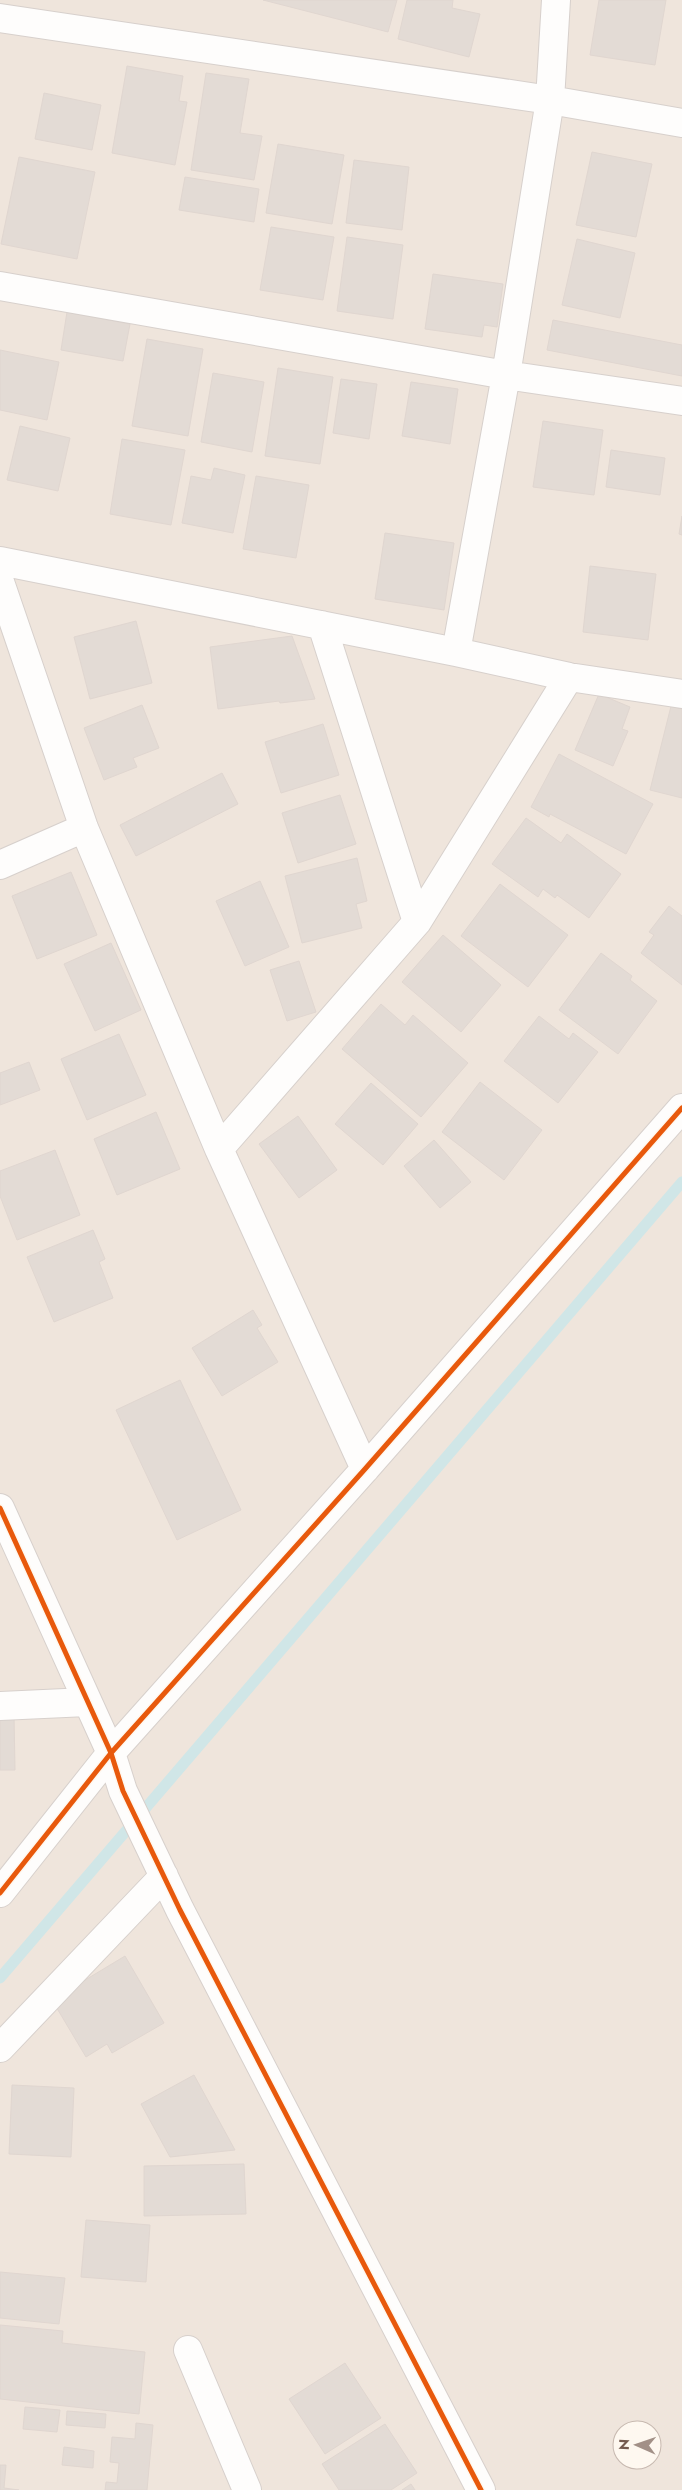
<svg xmlns="http://www.w3.org/2000/svg" width="682" height="2490" viewBox="0 0 682 2490" font-family="Jost,sans-serif">
	<style>
		.residential { fill: #efe5dc; fill-rule: evenodd }
		.lines { fill: none; stroke-linecap: round; stroke-linejoin: round }
		.stream { stroke: #d0e6e7; stroke-width: 11 }
		.building { fill: #e3dbd5; stroke: #e0d6d0 }
		.minor-casing { stroke: #d7d0cc; stroke-width: 30 }
		.minor { stroke: #fefdfc; stroke-width: 28 }
		.cycleway-casing { stroke: #fef8f0; stroke-width: 8 }
		.cycleway { stroke: #e8590c; stroke-width: 5 }
	</style>
	<rect width="100%" height="100%" fill="#f7f3ee"/>
	<path class="residential" d="M0 0H682V2490H0ZM622 2430H652V2460H622Z"/>
	<g class="lines">
		<path class="stream" d="M0 1978 682 1182"/>
	</g>
	<path class="building" d="M263 0H397L388 32Z
		M407 0H453L452 8 480 14 469 57 398 39Z
		M599 0H666L655 65 590 55Z
		M127 66 183 76 179 101 187 102 175 165 112 153Z
		M206 73 249 79 240 133 262 136 254 180 191 170Z
		M44 93 101 105 92 150 35 139Z
		M278 144 344 155 332 224 266 213Z
		M592 152 652 164 636 237 576 225Z
		M19 157 95 172 77 259 1 244Z
		M354 160 409 167 402 230 346 223Z
		M185 177 259 189 254 222 179 210Z
		M271 227 334 237 323 300 260 290Z
		M347 237 403 245 393 319 337 311Z
		M577 239 635 253 620 318 562 305Z
		M433 274 503 284 497 327 484 325 482 337 425 329Z
		M67 312 130 324 123 361 61 350Z
		M553 320 682 345V376L547 350Z
		M147 339 203 349 188 436 132 426Z
		M0 350 59 362 47 420 0 410Z
		M278 368 333 377 320 464 265 456Z
		M213 373 264 382 252 452 201 442Z
		M341 379 377 384 369 439 333 433Z
		M411 382 458 389 450 444 402 436Z
		M543 421 603 430 594 495 533 487Z
		M20 426 70 438 58 491 7 480Z
		M122 439 185 450 171 525 110 514Z
		M611 450 665 458 660 495 606 487Z
		M214 468 245 475 233 533 182 523 191 476 211 480Z
		M256 476 309 485 296 558 243 549Z
		M682 516V535L679 534Z
		M385 533 454 543 444 610 375 599Z
		M590 566 656 574 648 640 583 632Z
		M136 621 152 683 90 699 74 637Z
		M292 636 315 699 280 703 279 701 218 709 210 647Z
		M599 694 630 707 622 729 628 731 613 766 575 750Z
		M142 705 159 748 133 758 137 767 104 780 84 728Z
		M671 706 682 709V798L650 790Z
		M323 724 339 775 281 793 265 742Z
		M559 754 653 804 626 854 550 814 549 817 531 807Z
		M222 773 238 804 136 856 120 825Z
		M340 795 356 844 298 863 282 813Z
		M526 818 561 843 567 834 621 874 589 918 557 895 555 898 543 889 538 897 492 864Z
		M357 858 367 901 356 904 362 928 302 943 285 876Z
		M71 872 97 935 37 959 12 896Z
		M260 881 289 947 245 966 216 901Z
		M500 884 568 935 528 987 461 936Z
		M669 906 682 916V985L641 953 654 935 649 932Z
		M443 935 501 985 461 1032 402 982Z
		M111 943 141 1010 95 1031 64 964Z
		M601 953 632 976 630 980 657 1001 618 1054 559 1010Z
		M299 961 316 1012 287 1021 270 970Z
		M381 1004 405 1025 413 1015 468 1063 421 1117 342 1049Z
		M539 1016 569 1039 573 1033 598 1052 558 1103 504 1061Z
		M119 1034 146 1095 87 1120 61 1059Z
		M29 1062 40 1090 0 1105V1073Z
		M480 1082 542 1130 504 1180 442 1132Z
		M371 1083 418 1124 383 1165 335 1124Z
		M156 1112 180 1169 117 1195 94 1139Z
		M298 1116 337 1170 299 1198 259 1144Z
		M434 1140 471 1182 440 1208 404 1166Z
		M55 1150 80 1215 17 1240 0 1196V1171Z
		M93 1230 105 1259 99 1262 113 1298 54 1322 27 1257Z
		M253 1310 262 1325 257 1328 278 1362 222 1396 192 1348Z
		M180 1380 241 1510 177 1540 116 1410Z
		M0 1715H14L15 1770H0Z
		M125 1956 164 2023 112 2053 107 2044 86 2057 52 2000Z
		M194 2075 235 2150 170 2157 141 2104Z
		M12 2085 74 2088 71 2157 9 2154Z
		M244 2164 246 2214 144 2216V2166Z
		M86 2220 150 2225 146 2282 81 2277Z
		M0 2272 65 2278 59 2324 0 2318Z
		M0 2325 63 2331 62 2343 145 2352 139 2414 0 2399Z
		M345 2363 381 2418 325 2454 289 2399Z
		M25 2407 60 2410 57 2432 23 2429Z
		M67 2411 106 2414 105 2428 66 2425Z
		M136 2423 153 2425 147 2490H105L106 2482 117 2483 119 2463 110 2462 112 2437 135 2439Z
		M385 2424 417 2473 391 2490H339L322 2464Z
		M64 2447 94 2451 93 2468 62 2465Z
		M0 2465H6L4 2488 19 2490H0Z
		M411 2484 415 2490H402Z"/>
	<g class="lines">
		<g class="minor-casing">
			<path id="minor" d="M0 18 550 100 682 123
				M0 286 506 375 682 401
				M0 561 456 652 569 677 682 694
				M0 582 84 828 219 1149 365 1469
				M322 625 417 922
				M456 652 506 375 550 100 556 0
				M0 865 84 828
				M219 1149 417 922 569 677
				M0 1508 111 1753 123 1791 180 1910 481 2490
				M0 1706 87 1702
				M0 1893 111 1753 365 1469 682 1108
				M0 2048 164 1876
				M188 2350 247 2490"/>
		</g>
		<use href="#minor" class="minor"/>
		<g class="cycleway-casing">
			<path id="cycleway" d="M0 1508 111 1753 123 1791 180 1910 481 2490
				M0 1893 111 1753 365 1469 682 1108"/>
		</g>
		<use href="#cycleway" class="cycleway"/>
	</g>
	<g transform="translate(637 2445) rotate(272)"><circle r="24" fill="#fef8f0" stroke="#c7b9b0"/>
	<path d="M0-4L9 19L0 12L-9 19Z" fill="#a29087"/>
	<text y="-8" font-size="14" font-weight="bold" text-anchor="middle" fill="#745a4f">N</text>
	</g>
</svg>
